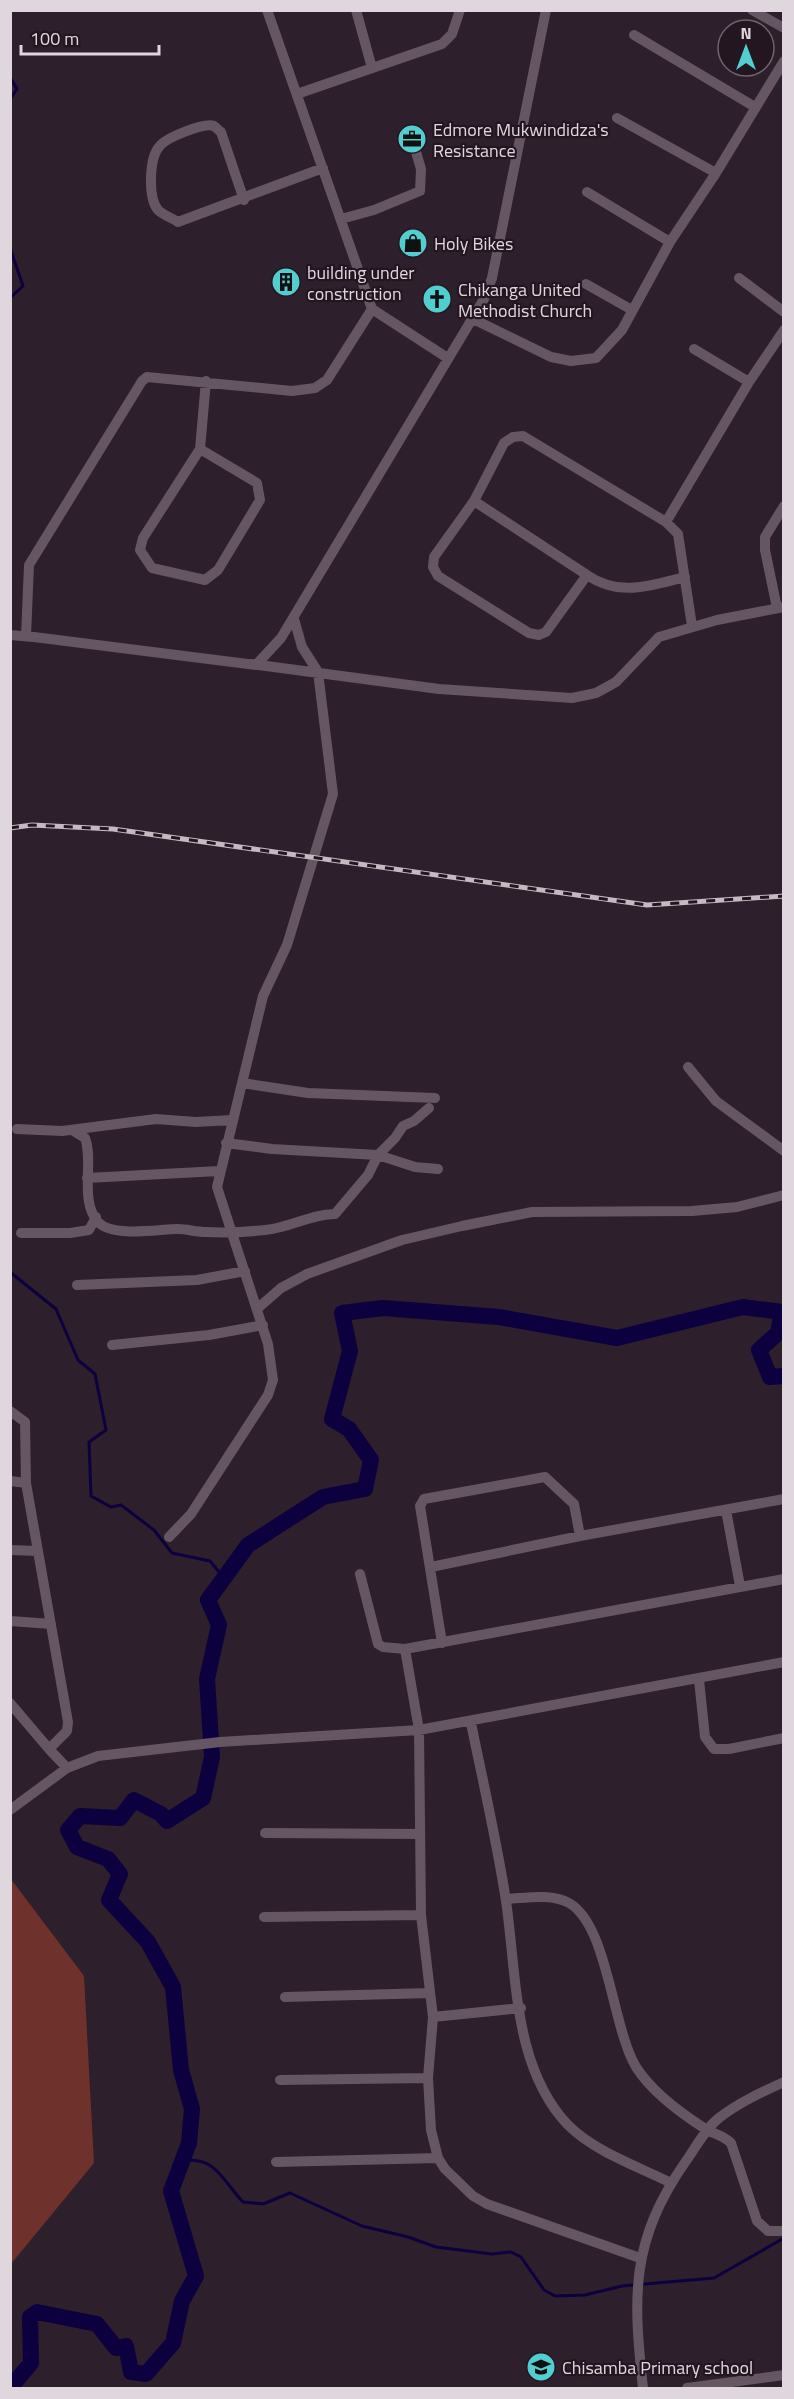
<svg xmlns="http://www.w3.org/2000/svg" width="794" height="2399" viewBox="0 0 794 2399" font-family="'Titillium Web',sans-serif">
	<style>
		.green { fill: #6e312c }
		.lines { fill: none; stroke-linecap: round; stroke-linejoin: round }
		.stream { stroke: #0d003f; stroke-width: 3 }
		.river { stroke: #0d003f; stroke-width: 16 }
		.minor { stroke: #665563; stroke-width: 10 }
		.rail-casing { stroke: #c4bac2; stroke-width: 5 }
		.rail { stroke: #231621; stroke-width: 3; stroke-dasharray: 9; stroke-linecap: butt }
		.labels { text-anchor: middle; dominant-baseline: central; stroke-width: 4.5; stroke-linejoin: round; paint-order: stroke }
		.poi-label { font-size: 18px; fill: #e0d7de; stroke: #231621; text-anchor: start }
	</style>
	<rect width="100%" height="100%" fill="#2d1f2b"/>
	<path class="green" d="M11 1879 84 1976 94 2163 11 2264Z"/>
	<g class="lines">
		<path class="stream" d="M10 77 17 89 10 99
			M10 147V156
			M10 248 23 286 10 298
			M10 1272 56 1309 78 1360 95 1374 106 1430 89 1442 91 1496 111 1507 121 1505 154 1530 172 1553 210 1561 224 1578
			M182 2161C216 2156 222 2180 243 2202L263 2204 290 2193 362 2226 408 2237 436 2247 492 2254 511 2252 521 2257 544 2290 555 2296 585 2295 622 2286 714 2278 784 2238"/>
		<path class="river" d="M10 2388 31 2363 30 2317 37 2312 97 2324 116 2348 126 2346 131 2372 146 2374 173 2343 182 2301 196 2276 171 2191 189 2143 192 2109 181 2070 173 1987 148 1942 109 1900 120 1874 108 1859 77 1847 68 1830 80 1816 120 1818 134 1800 161 1814 167 1821 203 1798 212 1757 207 1679 219 1625 208 1600 248 1545 323 1497 365 1489 371 1460 349 1429 332 1419 350 1351 342 1313 383 1308 499 1317 617 1338 743 1307 782 1312 778 1333 759 1350 770 1377 784 1376"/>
		<path class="minor" d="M267 10 372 309 446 357
			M356 10 372 68
			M752 10 784 28
			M634 35 755 107
			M297 94 442 44 452 34 460 10
			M617 118 716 173
			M587 192 670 242
			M244 200 221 132C220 132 215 126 214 126 204 122 165 138 159 147 149 159 148 198 158 210 163 215 172 218 178 222L323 168
			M341 219 374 210 420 191 421 169 416 152
			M739 278 784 312
			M586 284 632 310
			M372 309 327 380 315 388 292 391 147 377 142 381 29 565 26 636 256 665 281 638 484 299 492 278 546 10
			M471 318 551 357 571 361 596 358 622 330 670 242 716 173 784 61
			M694 349 749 382
			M200 449 257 483 260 500 218 570 205 580 152 568 140 550 143 538 200 449 206 381
			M474 501 587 575 546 632 539 635 529 633 438 576 433 567 434 557 474 501 504 443 513 437 523 436 666 522 678 534 692 626
			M666 522 749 382 784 330
			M587 575C619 597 649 586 685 577
			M777 608 765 550V537L784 506
			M10 635 33 637
			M251 664 439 689 572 698 596 693 616 682 659 637 717 620 784 607
			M688 1067 716 1101 784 1151
			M242 1083 308 1093 435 1098
			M17 1129 62 1131 156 1119 196 1122 232 1120
			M72 1130 85 1138C94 1161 79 1201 98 1222 113 1238 159 1229 178 1229 187 1229 196 1232 206 1232 224 1233 246 1232 265 1230 290 1228 310 1214 335 1214L368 1175 378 1155 395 1138 403 1126 414 1121 429 1108
			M226 1143 272 1149 378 1155 415 1167 438 1169
			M87 1178 219 1171
			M21 1233H70L89 1230 96 1217
			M77 1285 197 1280 245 1271
			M258 1308 281 1288 307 1274 402 1240 462 1226 532 1212 692 1211 737 1207 784 1195
			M112 1345 209 1335 263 1325
			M10 1411 25 1422 26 1483 68 1722 67 1731 49 1749 67 1768
			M10 1481 26 1483
			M726 1510 740 1586
			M169 1537 191 1514 268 1395 273 1380 268 1344 217 1187 263 996 287 945 333 794 318 672 302 647 294 619
			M10 1550 38 1551
			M431 1567 580 1536
			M360 1574 378 1644 383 1647 405 1649 419 1730 421 1915 433 2017 428 2078 431 2130 438 2158 445 2169 473 2196 487 2204 640 2258
			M10 1621 51 1624
			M442 1643 420 1506 424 1499 545 1477 574 1504 580 1536 784 1499
			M405 1649 784 1579
			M699 1680 705 1737 714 1749H729L784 1738
			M10 1703 49 1749
			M471 1723C483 1782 497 1842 506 1901 517 1976 513 2067 568 2125 595 2152 637 2166 671 2183
			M10 1810 67 1768 98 1756 220 1742 419 1730 784 1662
			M265 1833 420 1834
			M506 1899C526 1898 551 1893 569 1903 608 1925 612 2027 636 2067 652 2092 679 2112 704 2128 713 2134 723 2135 731 2143L757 2221 768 2231H784
			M264 1917 421 1915
			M285 1997 430 1993
			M433 2017 521 2008
			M280 2080 428 2078
			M276 2162 438 2158
			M643 2388C633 2296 630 2241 686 2161 696 2147 705 2129 719 2118 738 2103 762 2092 784 2082
			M687 2388 784 2375"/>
		<g class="rail-casing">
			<path id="rail" d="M10 828 32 825 113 829 647 905 784 896"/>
		</g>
		<use href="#rail" class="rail"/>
	</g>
	<defs>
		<g id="office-disc" transform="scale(1.5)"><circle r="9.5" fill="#52cdd0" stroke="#231621"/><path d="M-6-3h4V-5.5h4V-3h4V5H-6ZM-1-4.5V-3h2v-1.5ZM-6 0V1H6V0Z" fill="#111"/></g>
		<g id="shop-disc" transform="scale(1.5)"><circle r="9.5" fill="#52cdd0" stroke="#231621"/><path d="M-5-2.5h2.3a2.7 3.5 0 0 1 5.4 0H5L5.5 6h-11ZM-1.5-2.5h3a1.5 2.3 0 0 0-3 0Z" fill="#111"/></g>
		<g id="building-disc" transform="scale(1.5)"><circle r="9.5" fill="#52cdd0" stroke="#231621"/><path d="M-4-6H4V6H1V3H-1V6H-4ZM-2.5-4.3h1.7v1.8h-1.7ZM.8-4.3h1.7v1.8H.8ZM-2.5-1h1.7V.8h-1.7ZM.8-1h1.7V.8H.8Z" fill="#111"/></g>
		<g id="church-disc" transform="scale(1.5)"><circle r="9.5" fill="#52cdd0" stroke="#231621"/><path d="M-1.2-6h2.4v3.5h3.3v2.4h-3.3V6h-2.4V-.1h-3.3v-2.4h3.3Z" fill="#111"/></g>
		<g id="school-disc" transform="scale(1.5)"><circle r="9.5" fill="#52cdd0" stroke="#231621"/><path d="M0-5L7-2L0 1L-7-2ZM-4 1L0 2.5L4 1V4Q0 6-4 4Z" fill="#111"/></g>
	</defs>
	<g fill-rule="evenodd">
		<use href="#office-disc" x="412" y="139"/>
		<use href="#shop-disc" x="413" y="243"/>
		<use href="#building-disc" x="286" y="282"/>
		<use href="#church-disc" x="437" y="299"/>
		<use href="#school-disc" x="541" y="2367"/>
	</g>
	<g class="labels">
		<g class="poi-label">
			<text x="433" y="129">Edmore Mukwindidza's<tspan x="433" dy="21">Resistance</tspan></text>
			<text x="434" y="243">Holy Bikes</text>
			<text x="307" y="272">building under<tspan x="307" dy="21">construction</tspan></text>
			<text x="458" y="289">Chikanga United<tspan x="458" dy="21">Methodist Church</tspan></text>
			<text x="562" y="2367">Chisamba Primary school</text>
		</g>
	</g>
	<rect width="794" height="2399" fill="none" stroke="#e0d7de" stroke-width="24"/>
	<g transform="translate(746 48)"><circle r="28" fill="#231621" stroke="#6f636d" stroke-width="1.5"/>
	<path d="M0-4.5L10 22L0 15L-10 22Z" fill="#52cdd0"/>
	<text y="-9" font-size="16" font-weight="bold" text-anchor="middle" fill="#e0d7de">N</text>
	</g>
	<path d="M21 45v9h138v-9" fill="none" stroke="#e0d7de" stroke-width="3"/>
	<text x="30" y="45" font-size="18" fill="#e0d7de" stroke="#231621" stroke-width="4.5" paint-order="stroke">100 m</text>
</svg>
